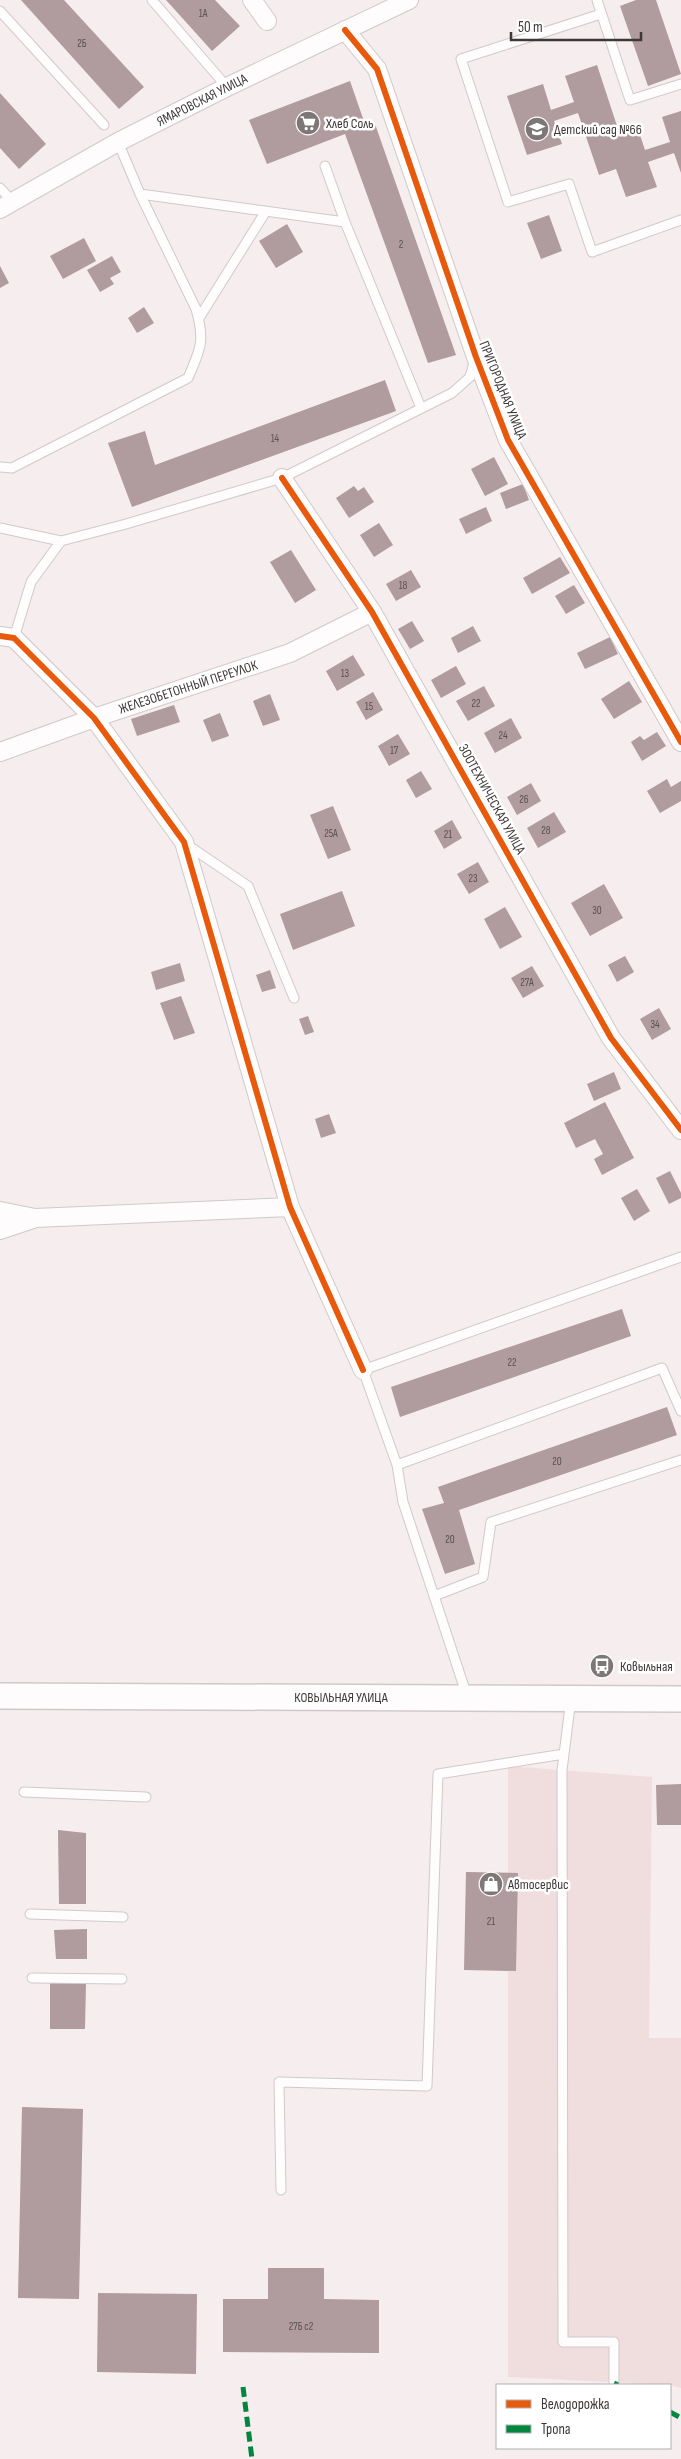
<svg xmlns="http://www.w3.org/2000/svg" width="681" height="2459" viewBox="0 0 681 2459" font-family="'Sofia Sans Condensed',sans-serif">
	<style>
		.built { fill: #f0ddde }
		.building { fill: #b09b9e }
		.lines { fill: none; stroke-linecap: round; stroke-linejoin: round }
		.service-casing { stroke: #d0c9ca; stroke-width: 11 }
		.minor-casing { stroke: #d0c9ca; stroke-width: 20 }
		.secondary-casing { stroke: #d0c9ca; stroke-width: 28 }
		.service { stroke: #fefcfc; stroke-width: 9 }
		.minor { stroke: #fefcfc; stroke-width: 18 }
		.secondary { stroke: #fefcfc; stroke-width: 25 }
		.quiet { stroke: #00873e; stroke-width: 5; stroke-dasharray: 10 5; stroke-linecap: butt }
		.cycleway-casing { stroke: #fff; stroke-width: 9 }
		.cycleway { stroke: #e8590c; stroke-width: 6 }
		.labels { text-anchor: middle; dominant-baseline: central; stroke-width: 5; stroke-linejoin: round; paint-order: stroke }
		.number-label { font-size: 11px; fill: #5a5152 }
		.street-label { font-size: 14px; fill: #3e3838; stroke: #fff }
		.poi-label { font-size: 14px; fill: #3e3838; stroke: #fff; text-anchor: start }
	</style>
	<rect width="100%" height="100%" fill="#f6edee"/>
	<path class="built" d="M508 1766 652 1777 649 2038H681V2388L670 2385 508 2377Z"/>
	<path class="building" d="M21 0H64L144 87 119 109Z
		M166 0H215L240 26 212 51Z
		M636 0H656L681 74 648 86 620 6Z
		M597 65 619 132 637 126 645 150 670 142 662 117 681 111V173L674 153 648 162 657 187 626 197 616 169 599 175 578 113 554 121 562 144 527 155 507 96 543 84 551 110 574 102 565 76Z
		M350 81 366 127 375 124 456 355 428 363 345 134 267 164 249 120Z
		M0 93 46 144 19 169 0 148Z
		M549 215 562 251 541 259 527 223Z
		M287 224 303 252 276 268 259 241Z
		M84 238 96 261 63 279 50 256Z
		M112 256 121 272 110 278 114 284 100 292 87 270Z
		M0 266 9 283 0 288Z
		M144 307 154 323 137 333 128 318Z
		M385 380 396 411 132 507 108 443 145 431 155 465Z
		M494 457 508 484 485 496 471 469Z
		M523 484 529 500 506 509 500 493Z
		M354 486 358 491 364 487 374 502 349 518 336 498Z
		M486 507 492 521 466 534 459 519Z
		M379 523 393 545 374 557 360 535Z
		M291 550 316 590 295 603 270 562Z
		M560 557 570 573 532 594 523 578Z
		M411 570 421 587 396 601 386 584Z
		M574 585 585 603 566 614 555 596Z
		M412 621 424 641 410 649 398 629Z
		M473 626 481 641 458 653 451 638Z
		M610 637 618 654 585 669 577 653Z
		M353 655 365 675 337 691 326 671Z
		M456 666 466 684 441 698 431 680Z
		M629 681 642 702 614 719 601 699Z
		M484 686 495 706 468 721 456 701Z
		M373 692 383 710 366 720 356 702Z
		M270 694 280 720 263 726 253 701Z
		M174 705 180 722 137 736 131 719Z
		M220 713 229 736 212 742 203 720Z
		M511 718 522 738 495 753 484 733Z
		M657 732 666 746 642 761 631 742 640 736 644 740Z
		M398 734 410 754 389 766 378 746Z
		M421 771 432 789 416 798 406 780Z
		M667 779 671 787 681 781V801L660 813 647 791Z
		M531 783 541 801 517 815 507 797Z
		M333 806 351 850 328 859 310 815Z
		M554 812 566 832 538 848 527 828Z
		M452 820 462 838 444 849 434 831Z
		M478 862 489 882 469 894 457 874Z
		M604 884 623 918 590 936 571 903Z
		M342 891 355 926 293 950 280 914Z
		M505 907 522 937 500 949 484 919Z
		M625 956 634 972 617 982 608 965Z
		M180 963 185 981 156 990 151 972Z
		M532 966 544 986 523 998 511 978Z
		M270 970 276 988 262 992 256 975Z
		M181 996 195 1033 174 1040 160 1003Z
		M659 1008 671 1029 652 1040 640 1019Z
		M308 1016 314 1032 305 1035 299 1019Z
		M614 1072 621 1089 594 1101 587 1084Z
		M605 1102 634 1158 602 1175 594 1159 603 1154 595 1139 576 1148 564 1123Z
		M329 1114 336 1133 321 1138 315 1119Z
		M670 1171 681 1193V1198L669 1204 656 1178Z
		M637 1189 650 1211 634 1221 621 1198Z
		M622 1309 631 1336 400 1417 391 1387Z
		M667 1407 677 1435 459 1510 475 1564 445 1574 422 1509 444 1503 438 1487Z
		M681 1784V1825H657L656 1785Z
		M58 1830 86 1833V1904H59Z
		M466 1872 518 1873 516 1971 464 1970Z
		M87 1929V1959H56L54 1930Z
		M50 1982 86 1983 85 2029H50Z
		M22 2107 83 2109 79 2299 18 2298Z
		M268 2268H324V2299L379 2300V2353L223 2352V2299H268Z
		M98 2293 197 2294 196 2374 97 2372Z"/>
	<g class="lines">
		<g class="service-casing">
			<path id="service" d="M152 0 227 87
				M597 0 630 100 681 84
				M0 11 104 125
				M601 14 461 59 508 202 569 184 592 252 681 220
				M118 142 140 194 345 222 421 408
				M325 166 345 222
				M0 188 13 202
				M199 318 266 211
				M0 467 12 468 188 378C201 348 205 341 196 309L140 194
				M0 528 61 541 126 524 282 478 452 393 470 377 475 359
				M14 638 31 582 61 541
				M186 844 248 886 294 998
				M397 1465 662 1368 681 1411
				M434 1596 483 1577 491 1522 681 1460
				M467 1696 403 1502 397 1465 363 1370 681 1257
				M571 1699 562 1770 563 2342H614V2383
				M24 1792 146 1797
				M30 1914 123 1917
				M32 1978 122 1979
				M281 2190 279 2082 427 2086 438 1774 564 1754"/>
		</g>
		<g class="minor-casing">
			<path id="minor" d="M252 0 267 21
				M345 30 377 69 476 357 508 440 681 742
				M0 209 118 142 227 87 409 0
				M282 478 372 612 611 1038 681 1130
				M0 636 14 638 94 718 184 842 290 1207 363 1370
				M0 752 94 718 290 653 372 612
				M0 1211 35 1218 290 1207
				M0 1230 33 1219"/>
		</g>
		<g class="secondary-casing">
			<path id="secondary" d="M0 1696 681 1699"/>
		</g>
		<use href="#service" class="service"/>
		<use href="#minor" class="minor"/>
		<use href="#secondary" class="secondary"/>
		<path class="quiet" d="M614 2383 618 2385
			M243 2387 252 2459
			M670 2412 681 2418"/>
		<g class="cycleway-casing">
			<path id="cycleway" d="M345 30 377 69 476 357 508 440 681 742
				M282 478 372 612 611 1038 681 1130
				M0 636 14 638 94 718 184 842 290 1207 363 1370"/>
		</g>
		<use href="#cycleway" class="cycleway"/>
	</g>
	<defs>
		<g id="supermarket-disc" transform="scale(1.25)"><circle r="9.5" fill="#7e7778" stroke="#fff"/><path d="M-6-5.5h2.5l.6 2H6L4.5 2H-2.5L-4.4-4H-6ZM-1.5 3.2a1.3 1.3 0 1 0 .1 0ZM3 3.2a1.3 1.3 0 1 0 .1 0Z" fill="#fff"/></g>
		<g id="school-disc" transform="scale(1.25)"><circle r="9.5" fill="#7e7778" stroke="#fff"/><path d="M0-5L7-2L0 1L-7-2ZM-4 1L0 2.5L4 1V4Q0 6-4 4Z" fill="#fff"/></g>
		<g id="bus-disc" transform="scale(1.25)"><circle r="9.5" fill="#7e7778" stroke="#fff"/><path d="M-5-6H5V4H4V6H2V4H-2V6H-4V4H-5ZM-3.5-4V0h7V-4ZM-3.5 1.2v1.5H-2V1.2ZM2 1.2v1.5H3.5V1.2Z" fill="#fff"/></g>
		<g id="shop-disc" transform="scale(1.25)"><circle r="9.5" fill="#7e7778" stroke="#fff"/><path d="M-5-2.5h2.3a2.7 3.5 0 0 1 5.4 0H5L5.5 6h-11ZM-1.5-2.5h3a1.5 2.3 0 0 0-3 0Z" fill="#fff"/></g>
	</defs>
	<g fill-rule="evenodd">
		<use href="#supermarket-disc" x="308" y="123"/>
		<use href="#school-disc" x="537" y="129"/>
		<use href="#bus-disc" x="602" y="1666"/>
		<use href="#shop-disc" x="491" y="1884"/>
	</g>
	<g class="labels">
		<g class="number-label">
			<text x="203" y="13">1А</text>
			<text x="82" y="43">2Б</text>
			<text x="401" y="244">2</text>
			<text x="275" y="438">14</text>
			<text x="403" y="585">18</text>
			<text x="345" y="673">13</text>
			<text x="476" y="703">22</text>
			<text x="369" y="706">15</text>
			<text x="503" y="735">24</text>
			<text x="394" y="750">17</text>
			<text x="524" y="799">26</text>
			<text x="546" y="830">28</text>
			<text x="331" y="833">25А</text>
			<text x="448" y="834">21</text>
			<text x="473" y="878">23</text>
			<text x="597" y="910">30</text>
			<text x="527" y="982">27А</text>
			<text x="655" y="1024">34</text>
			<text x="512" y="1362">22</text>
			<text x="557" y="1461">20</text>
			<text x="450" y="1539">20</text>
			<text x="491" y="1921">21</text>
			<text x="301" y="2326">27Б с2</text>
		</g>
		<g class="street-label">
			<text transform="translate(202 100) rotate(-27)">ЯМАРОВСКАЯ УЛИЦА</text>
			<text transform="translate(503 390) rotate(68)">ПРИГОРОДНАЯ УЛИЦА</text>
			<text transform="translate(188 687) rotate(-18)">ЖЕЛЕЗОБЕТОННЫЙ ПЕРЕУЛОК</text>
			<text transform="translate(492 799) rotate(61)">ЗООТЕХНИЧЕСКАЯ УЛИЦА</text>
			<text x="341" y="1697">КОВЫЛЬНАЯ УЛИЦА</text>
		</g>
		<g class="poi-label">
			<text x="326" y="123">Хлеб Соль</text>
			<text x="554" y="129">Детский сад №66</text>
			<text x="620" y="1666">Ковыльная</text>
			<text x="508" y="1884">Автосервис</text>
		</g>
	</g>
	<rect x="496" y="2384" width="175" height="65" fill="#ffffff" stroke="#b2afaf"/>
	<rect x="506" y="2400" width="25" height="8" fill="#e8590c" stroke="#b2afaf"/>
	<text x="541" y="2409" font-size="15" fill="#3e3838">Велодорожка</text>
	<rect x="506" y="2425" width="25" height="8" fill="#00873e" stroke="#b2afaf"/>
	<text x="541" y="2434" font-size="15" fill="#3e3838">Тропа</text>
	<path d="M511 32v8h130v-8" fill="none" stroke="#3e3838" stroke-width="2.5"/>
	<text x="518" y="32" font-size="15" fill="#3e3838" stroke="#ffffff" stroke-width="4" paint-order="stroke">50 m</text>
</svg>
